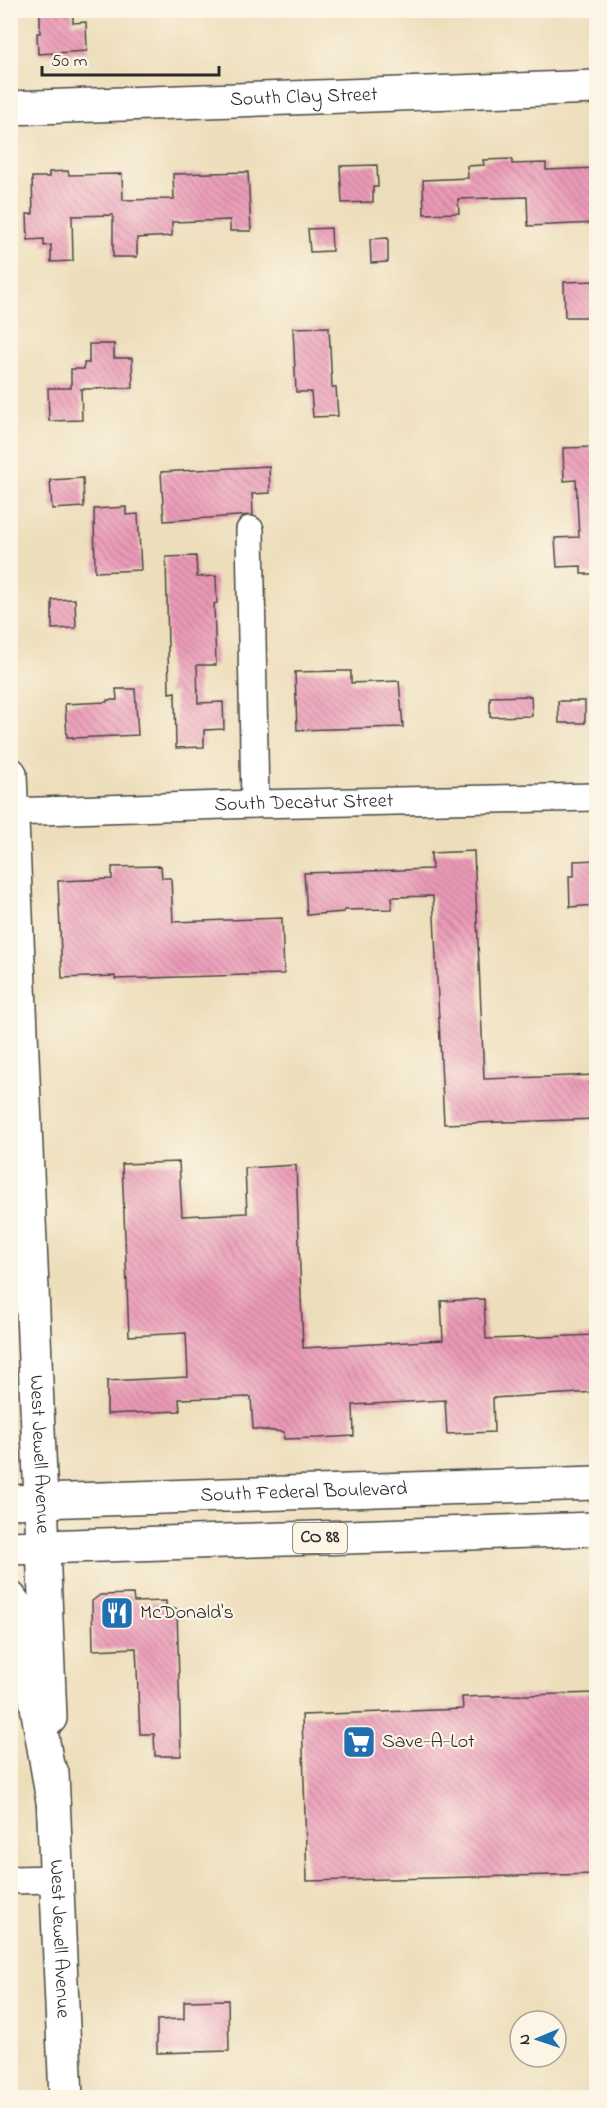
<svg xmlns="http://www.w3.org/2000/svg" width="607" height="2108" viewBox="0 0 607 2108" font-family="'Indie Flower',sans-serif">
	<style>
		.building { fill: url(#building-back-hatch) }
		.lines { fill: none; stroke-linecap: round; stroke-linejoin: round }
		.minor-casing { stroke: #484641; stroke-width: 30 }
		.tertiary-casing { stroke: #484641; stroke-width: 36 }
		.secondary-casing { stroke: #484641; stroke-width: 36 }
		.primary-casing { stroke: #484641; stroke-width: 36 }
		.minor { stroke: #fff; stroke-width: 27 }
		.tertiary { stroke: #fff; stroke-width: 33 }
		.secondary { stroke: #fff; stroke-width: 33 }
		.primary { stroke: #fff; stroke-width: 33 }
		.labels { text-anchor: middle; dominant-baseline: central; stroke-width: 4.5; stroke-linejoin: round; paint-order: stroke }
		.shield { fill: #fcf5e5; stroke: #6a6863; stroke-width: 1.5 }
		.shield-label { font-size: 18px; font-weight: bold; fill: #2b2b2b }
		.street-label { font-size: 20px; fill: #2b2b2b; stroke: #fcf5e5 }
		.poi-label { font-size: 20px; fill: #2b2b2b; stroke: #fcf5e5; text-anchor: start }
	</style>
	<defs>
		<pattern id="building-back-hatch" width="6" height="6" patternUnits="userSpaceOnUse" patternTransform="scale(1.5)"><rect width="6" height="6" fill="#eb9ab7"/><path d="M-1 5l2 2M0 0l6 6M5-1l2 2" fill="none" stroke="#bf7e95"/></pattern>
	</defs>
	<rect width="100%" height="100%" fill="#fcf5e5"/>
	<filter id="ink" filterUnits="userSpaceOnUse"><feTurbulence type="fractalNoise" baseFrequency=".0167" numOctaves="2"/><feDisplacementMap in="SourceGraphic" scale="12" xChannelSelector="R" yChannelSelector="G"/><feConvolveMatrix kernelMatrix="1 2 1 2 8 2 1 2 1" color-interpolation-filters="sRGB"/></filter>
	<filter id="wash" filterUnits="userSpaceOnUse"><feTurbulence type="fractalNoise" baseFrequency=".008" numOctaves="4" result="noise"/><feDisplacementMap in="SourceGraphic" scale="24" xChannelSelector="R" yChannelSelector="G"/><feGaussianBlur stdDeviation="1.35" result="paint"/><feColorMatrix in="noise" values="0 0 0 0 0 0 0 0 0 0 0 0 0 0 0 0 0 1.4 0 .05"/><feComposite in="paint" operator="in"/></filter>
	<g filter="url(#wash)">
		<rect width="100%" height="100%" fill="#eddebb"/>
		<g id="blocks">
			<path class="building" d="M40 10H73V23L86 22 87 51 38 54 37 33H40Z
				M512 159V164L546 163V170L597 168V223L528 226 527 197 458 199 459 213 424 214 423 180 468 178 467 166 484 165 483 160Z
				M377 165 378 187H373V202L342 203 340 166Z
				M68 171 69 175 122 174 123 200 174 199 173 174 248 172 251 231H230V220L172 222V236L137 238V257H113V215L72 216 73 261 51 262V245L44 246V239L28 240 27 214H33L32 177H49V172Z
				M331 228 332 251 310 252 308 229Z
				M388 238V262L371 263 370 239Z
				M597 281V317H565L564 282Z
				M329 327 332 387H336L338 416 313 417 311 392H296L293 328Z
				M89 344H114V358H132L133 388 81 389 82 420 49 421 48 388H71V369H84V363H89Z
				M597 447V574H581V566L557 567 555 538 579 537 576 480 564 481 563 448Z
				M269 466 270 493 252 494 253 515 164 521 161 472Z
				M83 478 84 507 52 509 50 480Z
				M126 507V515L138 514 141 570 95 572 94 509Z
				M196 556 197 577 216 576 217 603 214 604 216 665H197L198 703 223 702 224 729 204 730V747L176 748 175 692 169 693 166 557Z
				M75 599 76 628 52 629V600Z
				M338 671H351V683L399 681 403 727 297 730 295 672Z
				M116 689H135L138 735 73 738V737H67L65 704 107 702V700H117Z
				M531 696 532 716 490 717V697Z
				M558 701H585V723H559Z
				M474 851 484 1079 597 1075V1119L444 1124 433 896 392 897V909L344 910V912L307 915 304 873 432 869 431 853Z
				M597 860V905L570 907 569 876H574V861Z
				M161 866 162 878H171L173 922 282 918 284 974 115 979V976L62 978 58 881 112 879V867Z
				M179 1162 182 1216 247 1213 245 1168 296 1165 303 1348 443 1340 441 1301 484 1299 486 1339 597 1335V1392L493 1398 494 1432 447 1434 445 1400 353 1405 354 1436 318 1438 284 1439V1432L253 1429 251 1397 179 1399 180 1411 107 1414V1381L188 1377 186 1333 129 1336 122 1164Z
				M133 1594 134 1602 166 1601V1609H177L181 1756H155L154 1734H140L136 1648 93 1650 92 1601 100 1595Z
				M597 1693V1874L307 1881 302 1715 463 1709 462 1697Z
				M228 2000 229 2051 157 2053V2020L184 2019V2001Z"/>
		</g>
	</g>
	<g filter="url(#ink)">
		<use href="#blocks" fill-opacity="0" stroke="#484641" stroke-width="1.5"/>
		<g class="lines">
			<g class="minor-casing">
				<g id="minor">
					<path d="M250 530 255 804"/>
					<path id="s1" d="M10 812 255 804 596 797"/>
					<path d="M10 1880 57 1879"/>
				</g>
			</g>
			<g class="tertiary-casing">
				<g id="tertiary">
					<path id="s2" d="M10 108 596 87"/>
					<path id="s3" d="M10 774 43 1547"/>
				</g>
			</g>
			<g class="secondary-casing">
				<g id="secondary">
					<path d="M43 1547 50 1718"/>
					<path id="s4" d="M52 1773 66 2098"/>
				</g>
			</g>
			<g class="primary-casing">
				<g id="primary">
					<path id="s5" d="M10 1502 596 1483"/>
					<path d="M10 1548 596 1529"/>
					<path d="M10 1598 20 1612 26 1641 53 1801"/>
				</g>
			</g>
			<use href="#minor" class="minor"/>
			<use href="#tertiary" class="tertiary"/>
			<use href="#secondary" class="secondary"/>
			<use href="#primary" class="primary"/>
		</g>
	</g>
	<defs>
		<g id="restaurant-square" transform="scale(1.725)"><rect x="-9" y="-9" width="18" height="18" rx="4" fill="#1f6fb2" stroke="#fcf5e5"/><path d="M-5-6h1v4h1v-4h1v4h1v-4h1v5L-1.5 .5V6h-2V.5L-5-1ZM5-6V6H3V1.5H1.5Q1.5-4 5-6Z" fill="#fff"/></g>
		<g id="supermarket-square" transform="scale(1.725)"><rect x="-9" y="-9" width="18" height="18" rx="4" fill="#1f6fb2" stroke="#fcf5e5"/><path d="M-6-5.5h2.5l.6 2H6L4.5 2H-2.5L-4.4-4H-6ZM-1.5 3.2a1.3 1.3 0 1 0 .1 0ZM3 3.2a1.3 1.3 0 1 0 .1 0Z" fill="#fff"/></g>
	</defs>
	<g fill-rule="evenodd">
		<use href="#restaurant-square" x="117" y="1613"/>
		<use href="#supermarket-square" x="359" y="1742"/>
	</g>
	<g class="labels">
		<rect class="shield" x="293" y="1523" width="54" height="30" rx="4.5"/>
		<g class="shield-label">
			<text x="320" y="1538">CO 88</text>
		</g>
		<g class="street-label">
			<text stroke="none"><textPath href="#s2" startOffset="294">South Clay Street</textPath></text>
			<text stroke="none"><textPath href="#s1" startOffset="294">South Decatur Street</textPath></text>
			<text stroke="none"><textPath href="#s3" startOffset="681">West Jewell Avenue</textPath></text>
			<text stroke="none"><textPath href="#s5" startOffset="294">South Federal Boulevard</textPath></text>
			<text stroke="none"><textPath href="#s4" startOffset="166">West Jewell Avenue</textPath></text>
		</g>
		<g class="poi-label">
			<text x="140" y="1613">McDonald's</text>
			<text x="382" y="1742">Save-A-Lot</text>
		</g>
	</g>
	<rect width="607" height="2108" fill="none" stroke="#fcf5e5" stroke-width="36"/>
	<g transform="translate(538 2039) rotate(268)"><circle r="28" fill="#fcf5e5" stroke="#a8a49b" stroke-width="1.5"/>
	<path d="M0-4.5L10 22L0 15L-10 22Z" fill="#1f6fb2"/>
	<text y="-9" font-size="16" font-weight="bold" text-anchor="middle" fill="#2b2b2b">N</text>
	</g>
	<path d="M42 66v9h177v-9" fill="none" stroke="#2b2b2b" stroke-width="3"/>
	<text x="51" y="66" font-size="18" fill="#2b2b2b" stroke="#fcf5e5" stroke-width="4.5" paint-order="stroke">50 m</text>
</svg>
